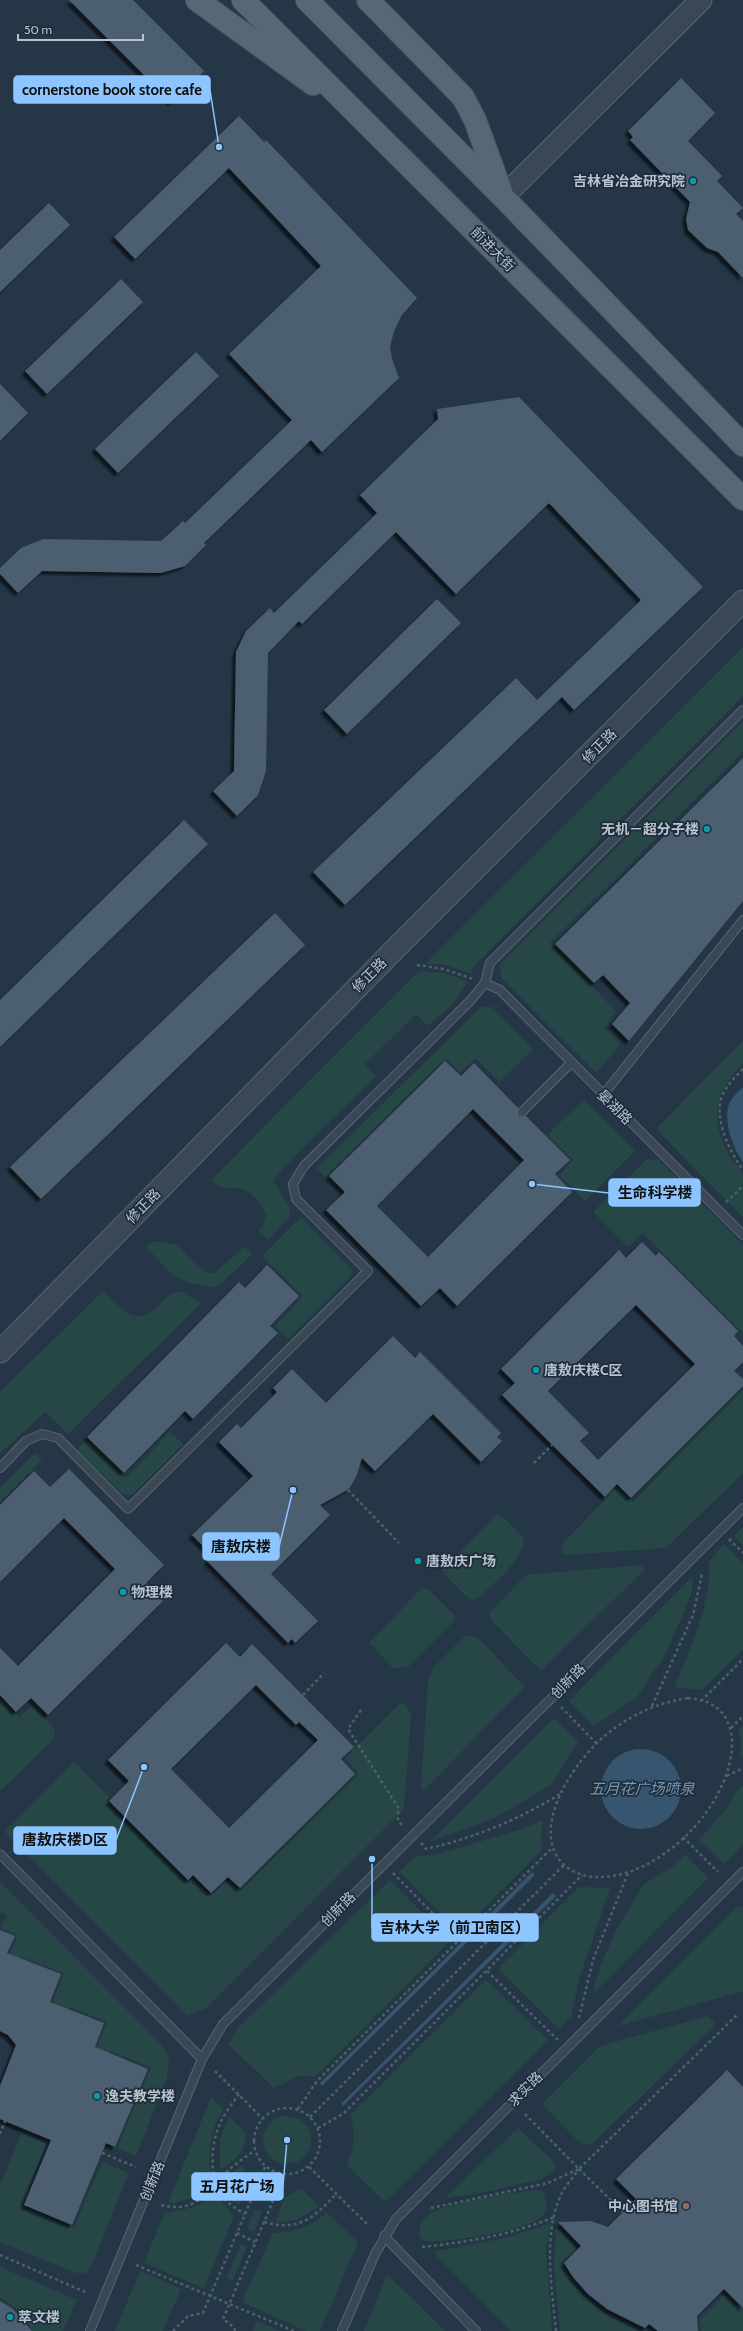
<svg xmlns="http://www.w3.org/2000/svg" width="743" height="2331" viewBox="0 0 743 2331" font-family="Cabin,'Noto Sans SC',sans-serif">
	<style>
		.green { fill: #274747 }
		.water { fill: #37556e }
		.building { fill: #4c5e6f; fill-rule: evenodd; filter: url(#shadow) }
		.lines { fill: none; stroke-linecap: round; stroke-linejoin: round }
		.service-casing { stroke: #586672; stroke-width: 10 }
		.tertiary-casing { stroke: #586672; stroke-width: 23 }
		.primary-casing { stroke: #465461; stroke-width: 24 }
		.path { stroke: #486464; stroke-width: 2.5; stroke-dasharray: 3 3; stroke-linecap: butt }
		.service { stroke: #3a4855; stroke-width: 8 }
		.tertiary { stroke: #3a4855; stroke-width: 21 }
		.primary { stroke: #586775; stroke-width: 22 }
		.culture-dot { fill: #0f9aa8; stroke: #1e2d3b; stroke-width: 1.5 }
		.education-dot { fill: #8d6e63; stroke: #1e2d3b; stroke-width: 1.5 }
		.labels { text-anchor: middle; dominant-baseline: central; stroke-width: 3.5; stroke-linejoin: round; paint-order: stroke }
		.poi-label { font-size: 14px; font-weight: bold; fill: #b8c3ce; stroke: #1e2d3b; text-anchor: start }
		.street-label { font-size: 14px; fill: #b8c3ce; stroke: #1e2d3b }
		.water-label { font-size: 15px; font-style: italic; fill: #7597b4; stroke: #1e2d3b }
		.leader { fill: none; stroke: #8cc5ff; stroke-width: 1.5 }
		.callout-dot { fill: #8cc5ff; stroke: #1e2d3b; stroke-width: 1.5 }
		.callout { fill: #8cc5ff; stroke: #8cc5ff; stroke-width: 1.5 }
		.callout-label { font-size: 15px; text-anchor: middle; font-weight: bold; fill: #111 }
	</style>
	<defs>
		<filter id="shadow"><feDropShadow dx="-3.5" dy="3.5" stdDeviation="1" flood-color="#0009"/></filter>
	</defs>
	<rect width="100%" height="100%" fill="#253746"/>
	<path class="green" d="M743 647V696L474 966 471 974 444 964H425Z
		M743 721V752L550 943 616 1011 604 1028 621 1044 596 1073 502 979 499 965Z
		M419 971 444 973 468 982 452 1004 428 1026 416 1014 365 1064 376 1076 285 1166 273 1181 290 1208 289 1218 268 1240 258 1231 263 1226 266 1215C262 1207 253 1192 243 1189 230 1185 223 1192 211 1180Z
		M481 1007H492L533 1049 499 1082 476 1058 460 1072 446 1058 325 1177 317 1168Z
		M743 1041V1064C713 1093 709 1120 730 1157 734 1163 741 1168 743 1174 743 1184 743 1207 743 1217L656 1129Z
		M584 1100 635 1151 585 1201 559 1175 573 1160 550 1138V1132Z
		M658 1159 743 1245V1333L643 1233 628 1247 593 1212 646 1160Z
		M301 1217 352 1270 351 1276 288 1339 275 1326 303 1296 262 1256Z
		M154 1241 177 1245 204 1271 213 1274 245 1246 252 1254 223 1282 214 1288 188 1282 174 1276 146 1247Z
		M103 1291C134 1323 139 1326 172 1293L181 1292 201 1303 68 1434 45 1412 0 1453V1392Z
		M743 1390V1473L666 1548 567 1555 561 1552 563 1543 617 1487 633 1502Z
		M170 1432 183 1444 132 1495 122 1494 77 1450 87 1439 126 1478Z
		M35 1453 42 1460 0 1502V1488Z
		M496 1515H501L524 1539C525 1559 493 1583 480 1597L474 1600 469 1599 443 1573V1569Z
		M743 1527V1545L734 1536Z
		M724 1544 743 1563V1650L702 1690 674 1687C690 1649 712 1603 709 1561Z
		M642 1565 645 1569 541 1671 492 1621 489 1613 524 1577 532 1574Z
		M693 1576 692 1590 682 1617 664 1656 637 1697 594 1726 569 1701Z
		M422 1588 428 1589 455 1616 453 1622 408 1667 393 1668 369 1643Z
		M471 1635 478 1638 525 1687 424 1790 421 1787 428 1682 433 1668 465 1636Z
		M0 1699 19 1717 32 1706 55 1729 53 1740 0 1791Z
		M400 1703 405 1704 411 1714 404 1809 206 2008 187 2016 4 1831 74 1762 109 1797 107 1801 188 1884 194 1878 211 1896 228 1880 240 1892 359 1774 345 1758Z
		M554 1718 578 1742 552 1784 495 1818 431 1841Z
		M743 1726V1756L740 1757C741 1747 743 1739 738 1730Z
		M743 1786V1845L724 1864 699 1840 726 1809 736 1792Z
		M543 1820 541 1837 542 1850 460 1932 399 1872 414 1857 439 1854 479 1842 522 1829Z
		M685 1854 708 1878 592 1995 601 1964 616 1931 643 1885 672 1867Z
		M390 1880 450 1941 315 2077 299 2076 274 2088 228 2044 239 2027Z
		M0 1882 162 2045 169 2058 167 2078 136 2156 117 2148 151 2068 111 2051 101 2078 87 2072 107 2022 70 2007 59 2030 44 2024 64 1973 21 1957 0 2003V1978L18 1935 1 1928 7 1915 0 1912Z
		M579 1887 610 1888 580 1976 571 2016 559 2029 498 1969Z
		M737 1907H743V1991L618 2026Z
		M486 1980 548 2040 385 2202 347 2165C355 2148 355 2133 351 2115Z
		M708 2016 714 2022V2026L592 2144 585 2145 576 2139 542 2104 600 2046Z
		M211 2097 223 2109C209 2133 208 2155 211 2182 202 2197 185 2202 168 2203Z
		M263 2140a24 24 0 1 1 48 0a24 24 0 1 1-48 0Z
		M229 2116 246 2133C246 2154 235 2158 220 2171V2139Z
		M518 2128 556 2164 554 2170 542 2179 481 2193 445 2198Z
		M22 2132 47 2143 20 2205 74 2228 102 2162 129 2173 92 2265 85 2273H77L0 2242V2186Z
		M243 2165 247 2185 239 2206 226 2195 220 2187 228 2176Z
		M302 2189 319 2206 297 2220 276 2222 284 2197Z
		M533 2190 542 2191C546 2199 549 2207 544 2214 533 2231 445 2243 424 2241L420 2237C419 2229 420 2223 426 2217 442 2202 509 2194 533 2190Z
		M215 2194 234 2216 204 2288 144 2263 165 2212C185 2211 199 2207 215 2194Z
		M255 2210 262 2212 254 2232 247 2229Z
		M327 2213 358 2242 320 2331H306L242 2302 273 2233C295 2232 309 2227 327 2213Z
		M551 2222 546 2251 552 2331H511L433 2252C472 2244 514 2239 551 2222Z
		M556 2225 577 2247 561 2263C579 2296 605 2318 640 2331H560L554 2264Z
		M241 2244 247 2247 233 2280 227 2278Z
		M0 2267 77 2300 63 2331H32C26 2315 14 2306 0 2297Z
		M140 2271 181 2289 163 2331H115Z
		M387 2274 445 2331H364Z
		M725 2294 743 2309V2331H701L700 2319Z
		M257 2321 281 2331H253Z"/>
	<path class="water" d="M743 1087V1162C733 1148 723 1122 729 1104 732 1097 738 1092 743 1087Z
		M601 1789a40 40 0 1 1 80 0a40 40 0 1 1-80 0Z
		M532 1872 535 1875 322 2086 320 2083Z
		M553 1893 556 1896 343 2106 341 2104Z"/>
	<path class="building" d="M69 0H133L204 71 172 103Z
		M681 78 715 113 688 141 722 176 717 181 743 208 736 214 743 221V278L718 252 707 248 688 230 686 219 690 202 630 140 633 137 628 131Z
		M239 116 264 142 266 140 417 298 402 315 394 331 390 347 392 359 399 378 322 452 311 440 204 543 206 545 185 566 161 573 42 571 18 593 0 574V568L21 548 43 539 161 541 183 521 185 523 292 420 229 354 321 266 229 168 135 259 114 237Z
		M49 203 70 225 0 292V250Z
		M121 279 143 302 47 394 25 371Z
		M196 352 219 376 118 473 95 449Z
		M0 384 28 413 0 441Z
		M519 397 703 587 574 710 562 697 345 905 313 872 516 678 537 700 641 600 549 503 456 594 396 532 302 624 299 621 268 653 266 771 258 795 237 816 213 791 234 771 236 652 246 631 270 608 274 613 377 513 360 495 438 419 437 409Z
		M437 599 461 623 347 734 324 710Z
		M743 758V901L629 1041 612 1024 630 1003 603 975 594 983 555 944Z
		M184 820 208 844 0 1047V1000Z
		M275 913 305 945 41 1199 10 1167Z
		M445 1061 461 1076 474 1063 518 1108V1116L521 1117 526 1116 570 1160 555 1174 572 1192 457 1306 440 1288 421 1306 326 1210 345 1192 329 1176ZM473 1109 524 1160 428 1257 377 1206Z
		M642 1242 656 1256 659 1252 738 1331 734 1336 743 1346V1362L734 1371 743 1379V1386L631 1498 617 1484 605 1497 502 1395 515 1383 501 1369 619 1250 626 1258ZM636 1305 695 1364 598 1460 580 1441 589 1433 548 1391Z
		M267 1265 299 1296 270 1326 278 1333 193 1419 185 1411 124 1473 87 1437 239 1282 245 1288Z
		M393 1336 415 1358 420 1352 501 1433 497 1437 502 1441 481 1462 433 1414 375 1471 362 1458 356 1477 349 1489 320 1505 330 1515 271 1574 318 1621 295 1643 292 1639 288 1643 207 1561 213 1556 192 1535 253 1476 219 1442 237 1424 241 1428 277 1392 273 1388 292 1369 326 1403Z
		M69 1469 164 1565 146 1583 163 1601 48 1715 31 1698 16 1712 0 1695V1648L18 1666 115 1569 64 1518 0 1582V1505L34 1471 50 1487Z
		M226 1643 240 1657 252 1644 354 1747 341 1759 355 1774 240 1888 228 1877 211 1893 193 1875 188 1880 109 1801 129 1781 108 1760ZM256 1685 296 1725 299 1722 318 1740 229 1828 171 1769Z
		M0 1930 15 1936 7 1953 61 1974 50 2002 104 2023 95 2047 148 2069 115 2147 106 2143 72 2225 24 2205 51 2140 0 2119V2086L16 2045 8 2035 0 2031Z
		M727 2070 743 2087V2308L724 2289 697 2316 698 2331H658L649 2324 645 2328 607 2309 588 2294 573 2277 564 2263 581 2246 558 2222 591 2221 608 2227 636 2199 616 2179Z
		M0 2301 13 2309 32 2331H0Z"/>
	<g class="lines">
		<g class="service-casing">
			<path id="service" d="M485 983 500 990 743 1235
				M603 1095 743 920
				M522 1112 571 1063
				M0 1468 26 1441 42 1434 58 1438 128 1509 368 1271 296 1199 293 1184 304 1166 470 1001 485 983 490 963 743 710
				M0 1854 202 2059
				M384 2236 476 2331
				M90 2331 202 2059 223 2024 743 1508
				M342 2331 375 2254 396 2219 743 1872"/>
		</g>
		<g class="tertiary-casing">
			<path id="tertiary" d="M503 197 701 0
				M0 1352 398 946 743 601"/>
		</g>
		<g class="primary-casing">
			<path id="primary" d="M197 0 313 84
				M243 0 743 499
				M307 0 503 197 743 445
				M368 0 463 97 475 120 501 191"/>
		</g>
		<path class="path" d="M417 965 444 969 473 979
			M743 1069C734 1078 725 1087 721 1099 715 1122 730 1152 743 1170
			M726 1202 743 1186
			M534 1463 552 1445
			M348 1490 399 1543
			M729 1539 743 1553
			M303 1695 324 1673
			M688 1698C695 1699 703 1700 709 1703 726 1711 732 1727 732 1745 730 1807 659 1879 596 1877 584 1877 569 1871 561 1862 530 1825 576 1759 607 1734 632 1714 657 1703 688 1698Z
			M701 1701 743 1659
			M652 1706 693 1615 702 1574
			M561 1707 597 1744
			M361 1710 348 1729 398 1807V1821L404 1827
			M731 1728 743 1716
			M727 1776 743 1768
			M683 1837 718 1872
			M421 1843 426 1849C474 1838 518 1820 560 1794
			M393 1873 459 1940
			M487 1971 558 2040
			M579 2018 593 1960 628 1873
			M215 2071 263 2119
			M239 2094C232 2104 223 2115 219 2126 211 2145 209 2178 221 2195 227 2203 237 2209 245 2214
			M254 2141a33 33 0 1 1 66 0a33 33 0 1 1-66 0Z
			M298 2109 317 2081 553 1847
			M525 2114 579 2169 738 2014
			M310 2117 564 1865
			M318 2128 343 2114 582 1875
			M0 2134 5 2121
			M102 2153 136 2167
			M309 2167 368 2225
			M579 2169 623 2212
			M254 2193 273 2201
			M161 2205C197 2214 206 2192 228 2171 236 2163 246 2157 255 2150
			M431 2208 548 2183 579 2169
			M264 2222C298 2232 314 2218 336 2194
			M237 2233 255 2242
			M422 2247C467 2242 512 2235 554 2217
			M0 2255 85 2292
			M136 2265 294 2331
			M173 2331 188 2316 203 2313 265 2167
			M235 2331 234 2327 223 2319 284 2175
			M556 2331C552 2290 543 2235 560 2197 564 2187 573 2178 579 2169"/>
		<use href="#service" class="service"/>
		<use href="#tertiary" class="tertiary"/>
		<use href="#primary" class="primary"/>
	</g>
	<g class="culture-dot">
		<circle cx="693" cy="181" r="4"/>
		<circle cx="707" cy="829" r="4"/>
		<circle cx="536" cy="1370" r="4"/>
		<circle cx="418" cy="1561" r="4"/>
		<circle cx="123" cy="1592" r="4"/>
		<circle cx="97" cy="2096" r="4"/>
		<circle cx="10" cy="2317" r="4"/>
	</g>
	<circle class="education-dot" cx="686" cy="2206" r="4"/>
	<g class="labels">
		<g class="poi-label">
			<text x="685" y="181" text-anchor="end">吉林省冶金研究院</text>
			<text x="699" y="829" text-anchor="end">无机－超分子楼</text>
			<text x="544" y="1370">唐敖庆楼C区</text>
			<text x="426" y="1561">唐敖庆广场</text>
			<text x="131" y="1592">物理楼</text>
			<text x="105" y="2096">逸夫教学楼</text>
			<text x="678" y="2206" text-anchor="end">中心图书馆</text>
			<text x="18" y="2317">萃文楼</text>
		</g>
		<g class="street-label">
			<text transform="translate(493 249) rotate(45)">前进大街</text>
			<text transform="translate(599 746) rotate(-45)">修正路</text>
			<text transform="translate(369 975) rotate(-45)">修正路</text>
			<text transform="translate(615 1107) rotate(45)">晏湖路</text>
			<text transform="translate(143 1206) rotate(-46)">修正路</text>
			<text transform="translate(568 1681) rotate(-45)">创新路</text>
			<text transform="translate(338 1909) rotate(-45)">创新路</text>
			<text transform="translate(525 2089) rotate(-45)">求实路</text>
			<text transform="translate(152 2181) rotate(-68)">创新路</text>
		</g>
		<g class="water-label">
			<text x="642" y="1789">五月花广场喷泉</text>
		</g>
	</g>
	<path class="leader" d="M219 147L210 90M532 1184L609 1193M293 1490L279 1547M144 1767L116 1840M372 1859L372 1928M287 2140L283 2186"/>
	<g class="callout-dot">
		<circle cx="219" cy="147" r="4"/>
		<circle cx="532" cy="1184" r="4"/>
		<circle cx="293" cy="1490" r="4"/>
		<circle cx="144" cy="1767" r="4"/>
		<circle cx="372" cy="1859" r="4"/>
		<circle cx="287" cy="2140" r="4"/>
	</g>
	<g class="callout">
		<rect x="14" y="76" width="196" height="27" rx="4"/>
		<rect x="609" y="1179" width="91" height="27" rx="4"/>
		<rect x="203" y="1533" width="76" height="27" rx="4"/>
		<rect x="14" y="1827" width="102" height="27" rx="4"/>
		<rect x="372" y="1914" width="166" height="27" rx="4"/>
		<rect x="192" y="2173" width="91" height="27" rx="4"/>
	</g>
	<g class="callout-label">
		<text x="112" y="95">cornerstone book store cafe</text>
		<text x="655" y="1198">生命科学楼</text>
		<text x="241" y="1552">唐敖庆楼</text>
		<text x="65" y="1845">唐敖庆楼D区</text>
		<text x="455" y="1933">吉林大学（前卫南区）</text>
		<text x="237" y="2192">五月花广场</text>
	</g>
	<path d="M18 34v6h125v-6" fill="none" stroke="#b8c3ce" stroke-width="2"/>
	<text x="24" y="34" font-size="12" fill="#b8c3ce" stroke="#1e2d3b" stroke-width="3" paint-order="stroke">50 m</text>
</svg>
